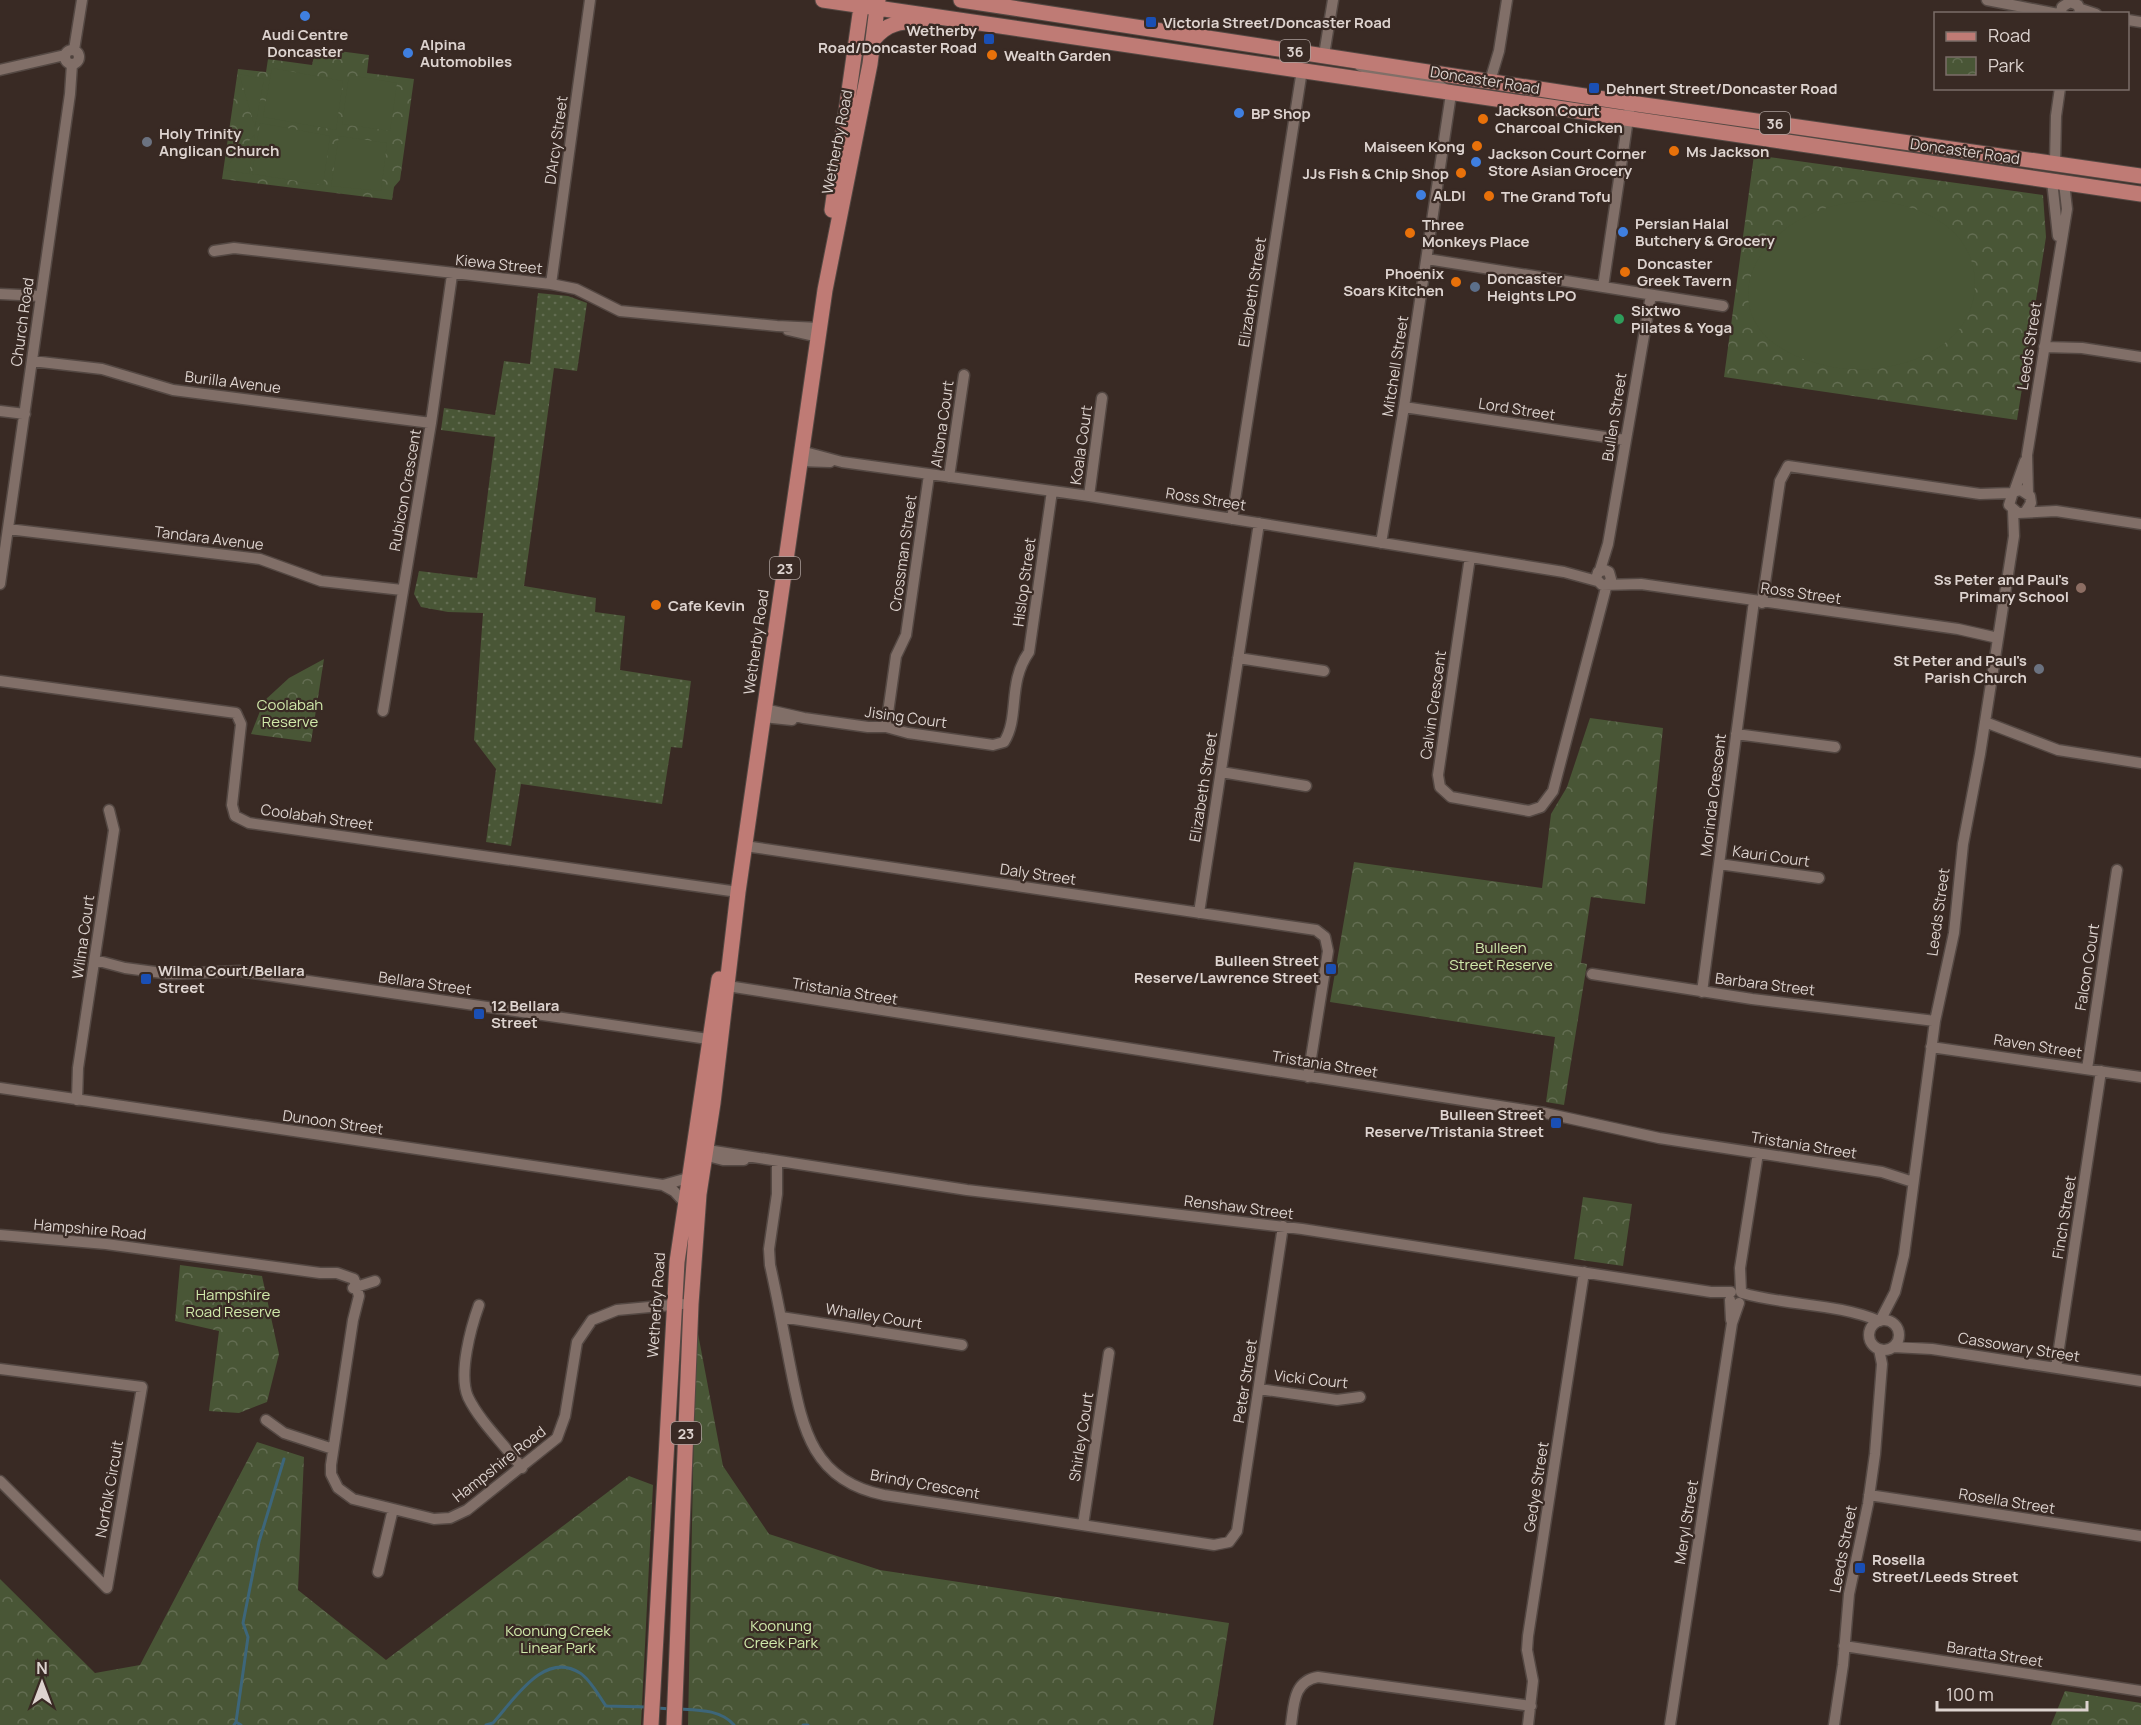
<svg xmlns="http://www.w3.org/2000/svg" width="2141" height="1725" viewBox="0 0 2141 1725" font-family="Manrope,sans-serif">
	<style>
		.grass { fill: url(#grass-dots) }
		.park { fill: url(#park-crowns) }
		.pitch { fill: #495636 }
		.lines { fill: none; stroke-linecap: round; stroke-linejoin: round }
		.stream { stroke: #3d667a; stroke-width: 3 }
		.street-casing { stroke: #544843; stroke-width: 13 }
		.primary-casing { stroke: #544843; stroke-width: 17 }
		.street { stroke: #816f68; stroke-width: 10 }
		.primary { stroke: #bf7b75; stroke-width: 15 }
		.shop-dot { fill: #3f7fe0; stroke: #392a24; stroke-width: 2 }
		.transit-dot { fill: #1a4fb4; stroke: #392a24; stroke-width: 2 }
		.food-dot { fill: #e8710a; stroke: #392a24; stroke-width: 2 }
		.worship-dot { fill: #6b7280; stroke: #392a24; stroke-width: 2 }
		.service-dot { fill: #5c6f8a; stroke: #392a24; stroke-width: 2 }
		.leisure-dot { fill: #2e9e5b; stroke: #392a24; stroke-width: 2 }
		.education-dot { fill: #8d6e63; stroke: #392a24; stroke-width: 2 }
		.labels { text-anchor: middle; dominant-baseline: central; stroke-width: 4.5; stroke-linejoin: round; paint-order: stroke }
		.shield { fill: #392a24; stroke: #aca09c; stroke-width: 1.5 }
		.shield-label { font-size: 14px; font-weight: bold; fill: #ddd3cf }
		.poi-label { font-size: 15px; font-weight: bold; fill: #ddd3cf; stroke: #392a24; text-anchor: start }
		.street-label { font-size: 15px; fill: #ddd3cf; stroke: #392a24 }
		.park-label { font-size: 15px; fill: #d0e9aa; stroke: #392a24 }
	</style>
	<defs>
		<pattern id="grass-dots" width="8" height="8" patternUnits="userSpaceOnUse" patternTransform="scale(1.5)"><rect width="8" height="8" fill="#495636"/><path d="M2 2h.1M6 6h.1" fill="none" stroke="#636d52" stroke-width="1.8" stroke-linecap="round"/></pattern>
		<pattern id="park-crowns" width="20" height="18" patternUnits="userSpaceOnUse" patternTransform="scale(1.5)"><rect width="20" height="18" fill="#495636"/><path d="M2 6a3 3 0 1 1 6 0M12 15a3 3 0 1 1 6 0" fill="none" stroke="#636d52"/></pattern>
	</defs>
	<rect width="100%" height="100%" fill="#392a24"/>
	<path class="grass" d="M538 293 568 296 587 303 577 371 554 368 524 586 596 598 595 612 625 616 620 670 691 681 682 748 671 747 662 804 521 784 511 846 486 842 496 769 474 740 483 613 448 612 421 607 414 594 419 571 477 578 495 437 441 430 444 408 495 415 504 361 530 364Z"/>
	<path class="park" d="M316 48 369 55 367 73 414 79 400 180 394 187 392 200 222 179 238 69 266 72 268 59 312 65Z
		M1754 155 2043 195 2046 237 2017 420 1724 377Z
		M324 659 311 742 251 734 264 701 289 678Z
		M1590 718 1663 728 1645 904 1591 897 1581 963 1587 964 1564 1105 1546 1102 1555 1037 1330 1002 1354 862 1542 888 1551 814 1567 787Z
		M1583 1197 1632 1204 1623 1266 1574 1259Z
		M180 1265 262 1276 279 1354 267 1402 239 1413 209 1411 219 1331 175 1321Z
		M696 1323 723 1466 769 1534 880 1570 1229 1623 1213 1725H688Z
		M257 1442 304 1457 298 1590 386 1660 629 1476 653 1485 641 1725H0V1579L95 1673 140 1665Z
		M2065 1691 2141 1703V1725H2051Z"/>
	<path class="pitch" d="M272 68 343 81 336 130 263 117Z
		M239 74 264 79 255 127Z
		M349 75 397 83 390 131 342 124Z
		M260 123 330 136 323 185 252 174Z
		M255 134 249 174 224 170Z
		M339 136 387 143 381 191 331 186Z
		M1881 201C1922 207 1967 226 1974 272 1977 290 1973 309 1963 324 1936 364 1871 376 1827 366 1685 334 1754 196 1881 201Z"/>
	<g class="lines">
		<path class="stream" d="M657 1708 671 1709
			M680 1709C700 1710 721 1710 734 1725
			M236 1722 248 1637 243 1623 259 1542 284 1459
			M234 1725 236 1722 241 1725
			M486 1725 493 1723C514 1700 544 1650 580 1673 590 1679 599 1696 606 1706L647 1707
			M803 1725H808"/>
		<g class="street-casing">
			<path id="street" d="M1987 0 2058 14
				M2081 9 2096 14
				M2061 14 2062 7 2070 2 2078 5 2081 14
				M2128 20 2141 22
				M65 57a7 7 0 1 1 14 0a7 7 0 1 1-14 0Z
				M74 50 82 0
				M1324 55 1333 0
				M1360 66C1389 79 1427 71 1451 94L1404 407 1381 543
				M0 70 65 55
				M1490 81 1499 51 1507 0
				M2055 162 2056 116 2060 88
				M2052 181 2058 236
				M214 251 234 248 551 284 576 289 620 311 777 326 819 328
				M1427 259 1723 306
				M551 284 590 0
				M1603 287 1629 112
				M0 294 41 296
				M788 330 818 337
				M2044 347 2082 348 2141 357
				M32 361 102 369 173 390 431 423
				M1404 407 1625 440
				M0 411 25 414
				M801 451 842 462 1089 496 1564 572 1597 581
				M800 461 830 462
				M949 477 964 375
				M2014 492 2025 461
				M2028 493 2027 455 2067 209 2064 183
				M1089 496 1102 398
				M2026 511 2031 503 2030 496 2021 490 2013 492 2009 505 2018 513 2056 511 2141 524
				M1232 519 1302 70
				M8 529 260 559 321 581 402 590
				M1470 557 1438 775 1440 787 1451 797 1529 811 1541 807 1553 791 1607 584
				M1600 570 1608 544 1651 295
				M1609 583 1611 579 1609 572 1605 570 1598 572 1596 579 1602 585 1641 584 1958 629 1998 638
				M0 584 70 94 72 64
				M1762 603 1780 481 1788 466 1980 494 2012 493
				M1238 658 1324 671
				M0 681 236 713 241 724 232 805 235 816 249 823 738 892
				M764 709 804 718 868 727H886L908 733 993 745 1004 742C1020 717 1007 683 1029 652L1052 491
				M383 711 431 423 452 275
				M763 717 792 720
				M1985 722 2058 750 2141 763
				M886 727 896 656 906 635 929 475
				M1736 734 1835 747
				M1221 772 1306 786
				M745 846 1316 930 1325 937 1328 951 1308 1077
				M1719 864 1819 878
				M1199 913 1259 523
				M95 960 125 968 170 974 239 971 715 1040
				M1592 974 1752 999 1935 1021
				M721 985 1545 1113 1659 1138 1882 1172 1913 1182
				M1702 992 1754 601
				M1931 1047 2141 1077
				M2087 1069 2117 870
				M0 1088 663 1185 688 1178
				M77 1100 78 1068 114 830 109 810
				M701 1149 967 1190 1302 1229 1711 1292H1731
				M700 1154 723 1160H744
				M777 1162V1194L769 1249 770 1265C777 1296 783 1328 789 1360 802 1424 809 1480 884 1495L1214 1545 1229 1542 1237 1531 1283 1226
				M663 1185 674 1191 684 1202
				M0 1235 106 1244 320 1273H337L354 1279 359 1296 353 1320 331 1465V1474L338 1488 353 1499 434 1519 450 1518 467 1510 557 1438 565 1416 577 1342 592 1320 617 1310 682 1304
				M353 1288 375 1281
				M1741 1292 1740 1268 1758 1153
				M1742 1293C1787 1306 1837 1303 1879 1321
				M1730 1300 1731 1320
				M479 1305C471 1327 458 1374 468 1397 480 1422 505 1445 522 1468
				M781 1317 962 1345
				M1869 1335a15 15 0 1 1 30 0a15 15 0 1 1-30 0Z
				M1880 1321 1895 1292 1904 1255 1935 1021 1954 933 1963 844 1980 754 2014 536 2013 510
				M1893 1347 1932 1349 2141 1381
				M2056 1368 2101 1071
				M0 1369 142 1387 107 1588 0 1481
				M1259 1389 1337 1400 1360 1397
				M266 1420 284 1433 333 1449
				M1869 1495 2141 1536
				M1083 1525 1109 1353
				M378 1572 393 1509
				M1844 1646 2141 1691
				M1291 1725C1294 1705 1293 1681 1318 1677L1531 1706
				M1528 1725 1533 1681 1527 1650 1528 1636 1584 1272
				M1670 1725 1732 1323 1739 1303
				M1834 1725 1843 1665 1849 1594 1868 1504 1875 1454 1882 1364 1879 1349"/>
		</g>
		<g class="primary-casing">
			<path id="primary" d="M823 0 2141 194
				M961 0 1630 103 2141 176
				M874 39C888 22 901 22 922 21
				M832 210 862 0
				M651 1725 677 1262 719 979
				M674 1725 691 1304 699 1194 713 1103 738 892 825 290 870 64 878 0"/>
		</g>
		<use href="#street" class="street"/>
		<use href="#primary" class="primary"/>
	</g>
	<g class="shop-dot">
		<circle cx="305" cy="16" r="6"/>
		<circle cx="408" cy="53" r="6"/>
		<circle cx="1239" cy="113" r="6"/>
		<circle cx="1476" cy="162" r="6"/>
		<circle cx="1421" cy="195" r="6"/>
		<circle cx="1623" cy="232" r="6"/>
	</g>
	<g class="transit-dot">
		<rect x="1145" y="16" width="12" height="12" rx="3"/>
		<rect x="983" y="33" width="12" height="12" rx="3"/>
		<rect x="1588" y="82" width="12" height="12" rx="3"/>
		<rect x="1325" y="963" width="12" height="12" rx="3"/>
		<rect x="140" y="973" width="12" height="12" rx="3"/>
		<rect x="473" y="1008" width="12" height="12" rx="3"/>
		<rect x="1550" y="1117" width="12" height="12" rx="3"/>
		<rect x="1854" y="1562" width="12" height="12" rx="3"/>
	</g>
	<g class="food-dot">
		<circle cx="992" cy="55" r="6"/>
		<circle cx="1483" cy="119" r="6"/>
		<circle cx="1477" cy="146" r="6"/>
		<circle cx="1674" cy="151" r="6"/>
		<circle cx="1461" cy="173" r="6"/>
		<circle cx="1489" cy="196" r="6"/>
		<circle cx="1410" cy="233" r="6"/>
		<circle cx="1625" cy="272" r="6"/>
		<circle cx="1456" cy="282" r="6"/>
		<circle cx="656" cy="605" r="6"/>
	</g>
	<g class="worship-dot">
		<circle cx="147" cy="142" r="6"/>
		<circle cx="2039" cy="669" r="6"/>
	</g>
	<circle class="service-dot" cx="1475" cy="287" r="6"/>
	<circle class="leisure-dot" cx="1619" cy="319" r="6"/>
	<circle class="education-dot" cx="2081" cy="588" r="6"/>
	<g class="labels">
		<g class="shield">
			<rect x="1280" y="40" width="30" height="22" rx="4.5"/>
			<rect x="1760" y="112" width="30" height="22" rx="4.5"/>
			<rect x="770" y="557" width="30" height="22" rx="4.5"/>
			<rect x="671" y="1422" width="30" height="22" rx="4.5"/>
		</g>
		<g class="shield-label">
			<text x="1295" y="51">36</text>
			<text x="1775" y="123">36</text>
			<text x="785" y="568">23</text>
			<text x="686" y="1433">23</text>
		</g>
		<g class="poi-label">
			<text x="1163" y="22">Victoria Street/Doncaster Road</text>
			<text x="977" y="30" text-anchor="end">Wetherby<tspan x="977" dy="17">Road/Doncaster Road</tspan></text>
			<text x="305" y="34" text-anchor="middle">Audi Centre<tspan x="305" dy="17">Doncaster</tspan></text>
			<text x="420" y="44">Alpina<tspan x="420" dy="17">Automobiles</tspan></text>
			<text x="1004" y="55">Wealth Garden</text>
			<text x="1606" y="88">Dehnert Street/Doncaster Road</text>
			<text x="1495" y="110">Jackson Court<tspan x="1495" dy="17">Charcoal Chicken</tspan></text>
			<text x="1251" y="113">BP Shop</text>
			<text x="159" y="133">Holy Trinity<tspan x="159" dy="17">Anglican Church</tspan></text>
			<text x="1465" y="146" text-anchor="end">Maiseen Kong</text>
			<text x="1686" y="151">Ms Jackson</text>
			<text x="1488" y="153">Jackson Court Corner<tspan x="1488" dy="17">Store Asian Grocery</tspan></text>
			<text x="1449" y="173" text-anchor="end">JJs Fish &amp; Chip Shop</text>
			<text x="1433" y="195">ALDI</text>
			<text x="1501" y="196">The Grand Tofu</text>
			<text x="1635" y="223">Persian Halal<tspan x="1635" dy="17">Butchery &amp; Grocery</tspan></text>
			<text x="1422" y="224">Three<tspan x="1422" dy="17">Monkeys Place</tspan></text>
			<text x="1637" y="263">Doncaster<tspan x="1637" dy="17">Greek Tavern</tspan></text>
			<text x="1444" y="273" text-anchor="end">Phoenix<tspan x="1444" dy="17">Soars Kitchen</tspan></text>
			<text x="1487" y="278">Doncaster<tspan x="1487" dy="17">Heights LPO</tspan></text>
			<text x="1631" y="310">Sixtwo<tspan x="1631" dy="17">Pilates &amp; Yoga</tspan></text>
			<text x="2069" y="579" text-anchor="end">Ss Peter and Paul's<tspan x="2069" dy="17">Primary School</tspan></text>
			<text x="668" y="605">Cafe Kevin</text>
			<text x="2027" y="660" text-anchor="end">St Peter and Paul's<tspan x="2027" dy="17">Parish Church</tspan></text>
			<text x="1319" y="960" text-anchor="end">Bulleen Street<tspan x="1319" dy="17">Reserve/Lawrence Street</tspan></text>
			<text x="158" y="970">Wilma Court/Bellara<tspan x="158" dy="17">Street</tspan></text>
			<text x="491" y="1005">12 Bellara<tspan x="491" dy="17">Street</tspan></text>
			<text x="1544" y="1114" text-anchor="end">Bulleen Street<tspan x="1544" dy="17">Reserve/Tristania Street</tspan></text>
			<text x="1872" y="1559">Rosella<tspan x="1872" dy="17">Street/Leeds Street</tspan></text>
		</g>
		<g class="street-label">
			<text transform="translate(1485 80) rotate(9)">Doncaster Road</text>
			<text transform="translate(556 140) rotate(-82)">D'Arcy Street</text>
			<text transform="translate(837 142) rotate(-79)">Wetherby Road</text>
			<text transform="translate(1965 151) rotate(8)">Doncaster Road</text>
			<text transform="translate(499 264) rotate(6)">Kiewa Street</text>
			<text transform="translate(1252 292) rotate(-81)">Elizabeth Street</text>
			<text transform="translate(22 322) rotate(-82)">Church Road</text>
			<text transform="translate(2029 346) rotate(-81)">Leeds Street</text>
			<text transform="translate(1395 366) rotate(-81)">Mitchell Street</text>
			<text transform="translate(233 382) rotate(7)">Burilla Avenue</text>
			<text transform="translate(1517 409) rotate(9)">Lord Street</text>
			<text transform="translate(1614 417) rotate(-81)">Bullen Street</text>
			<text transform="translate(942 424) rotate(-82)">Altona Court</text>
			<text transform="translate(1081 445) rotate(-82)">Koala Court</text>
			<text transform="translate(405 490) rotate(-80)">Rubicon Crescent</text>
			<text transform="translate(1206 499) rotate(9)">Ross Street</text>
			<text transform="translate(209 538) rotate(7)">Tandara Avenue</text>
			<text transform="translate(903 553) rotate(-82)">Crossman Street</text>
			<text transform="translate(1024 582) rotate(-82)">Hislop Street</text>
			<text transform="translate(1801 593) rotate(8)">Ross Street</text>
			<text transform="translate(756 642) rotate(-82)">Wetherby Road</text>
			<text transform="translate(1433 705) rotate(-82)">Calvin Crescent</text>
			<text transform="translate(906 717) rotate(8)">Jising Court</text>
			<text transform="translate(1203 787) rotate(-81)">Elizabeth Street</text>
			<text transform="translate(1713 795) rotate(-83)">Morinda Crescent</text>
			<text transform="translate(317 817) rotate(8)">Coolabah Street</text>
			<text transform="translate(1771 856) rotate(8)">Kauri Court</text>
			<text transform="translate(1038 874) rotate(8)">Daly Street</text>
			<text transform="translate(1938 912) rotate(-82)">Leeds Street</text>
			<text transform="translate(83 937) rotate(-82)">Wilma Court</text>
			<text transform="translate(2087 967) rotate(-81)">Falcon Court</text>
			<text transform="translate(425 983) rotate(8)">Bellara Street</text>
			<text transform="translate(1765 984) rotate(7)">Barbara Street</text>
			<text transform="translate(845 991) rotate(9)">Tristania Street</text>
			<text transform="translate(2038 1046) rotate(9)">Raven Street</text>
			<text transform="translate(1325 1064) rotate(9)">Tristania Street</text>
			<text transform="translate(333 1122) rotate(8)">Dunoon Street</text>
			<text transform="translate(1804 1145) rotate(9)">Tristania Street</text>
			<text transform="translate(1239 1207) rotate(7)">Renshaw Street</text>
			<text transform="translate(2064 1217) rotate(-81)">Finch Street</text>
			<text transform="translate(90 1229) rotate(5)">Hampshire Road</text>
			<text transform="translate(656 1305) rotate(-86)">Wetherby Road</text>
			<text transform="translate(874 1316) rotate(9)">Whalley Court</text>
			<text transform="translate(2019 1347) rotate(9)">Cassowary Street</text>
			<text transform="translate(1311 1379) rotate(6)">Vicki Court</text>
			<text transform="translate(1245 1381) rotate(-81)">Peter Street</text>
			<text transform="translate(1081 1437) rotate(-81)">Shirley Court</text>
			<text transform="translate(499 1464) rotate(-38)">Hampshire Road</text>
			<text transform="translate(925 1484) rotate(10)">Brindy Crescent</text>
			<text transform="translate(1536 1487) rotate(-81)">Gedye Street</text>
			<text transform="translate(109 1489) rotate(-80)">Norfolk Circuit</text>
			<text transform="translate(2007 1501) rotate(9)">Rosella Street</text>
			<text transform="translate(1686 1522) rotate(-81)">Meryl Street</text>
			<text transform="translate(1843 1549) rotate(-79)">Leeds Street</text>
			<text transform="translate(1995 1654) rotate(9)">Baratta Street</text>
		</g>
		<g class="park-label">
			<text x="290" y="704">Coolabah<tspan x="290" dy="17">Reserve</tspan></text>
			<text x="1501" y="947">Bulleen<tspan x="1501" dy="17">Street Reserve</tspan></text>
			<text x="233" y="1294">Hampshire<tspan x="233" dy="17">Road Reserve</tspan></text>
			<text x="781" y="1625">Koonung<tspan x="781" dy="17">Creek Park</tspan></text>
			<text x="558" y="1630">Koonung Creek<tspan x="558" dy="17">Linear Park</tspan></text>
		</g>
	</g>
	<rect x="1934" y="12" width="195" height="78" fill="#392a24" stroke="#7b6e68" stroke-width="1.5"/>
	<rect x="1946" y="32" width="30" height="9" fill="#bf7b75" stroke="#7b6e68" stroke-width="1.5"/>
	<text x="1988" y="42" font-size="18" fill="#ddd3cf">Road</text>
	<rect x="1946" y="57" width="30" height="18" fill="url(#park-crowns)" stroke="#7b6e68" stroke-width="1.5"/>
	<text x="1988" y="72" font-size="18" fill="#ddd3cf">Park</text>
	<g transform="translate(42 1683)" stroke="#392a24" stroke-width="4.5" paint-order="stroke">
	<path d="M0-4.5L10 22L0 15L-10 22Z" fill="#ddd3cf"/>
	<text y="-9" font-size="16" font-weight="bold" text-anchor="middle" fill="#ddd3cf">N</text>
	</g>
	<path d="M1937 1701v9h150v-9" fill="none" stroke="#ddd3cf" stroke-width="3"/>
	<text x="1946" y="1701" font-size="18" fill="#ddd3cf" stroke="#392a24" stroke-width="4.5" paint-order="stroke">100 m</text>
</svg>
